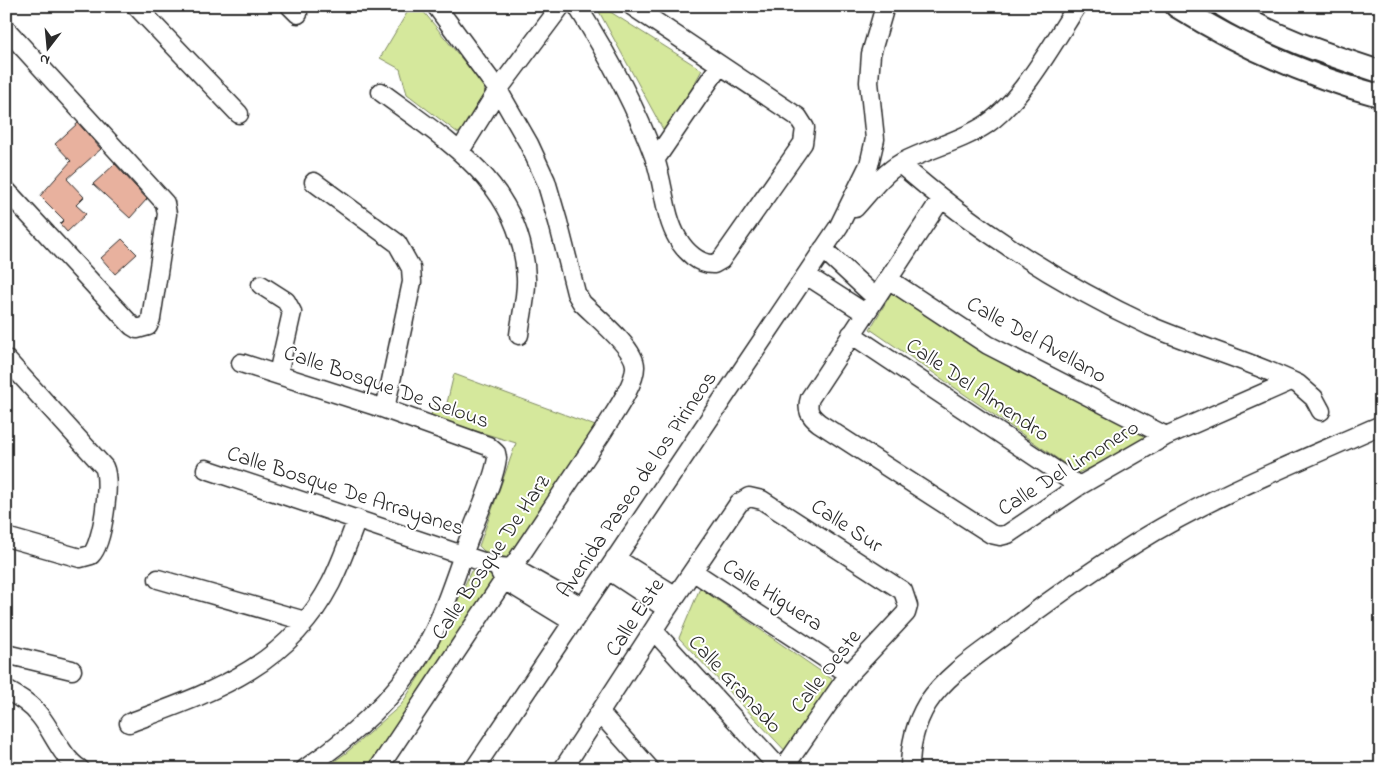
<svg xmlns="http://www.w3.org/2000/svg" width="1387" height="775" viewBox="0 0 1387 775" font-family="'Indie Flower',sans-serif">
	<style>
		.green { fill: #d5e89c; stroke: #808a64 }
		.building { fill: #e8b19e; stroke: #2b2b2b }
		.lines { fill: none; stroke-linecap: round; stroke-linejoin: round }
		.minor-casing { stroke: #2b2b2b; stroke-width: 21 }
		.major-casing { stroke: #2b2b2b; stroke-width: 25 }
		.minor { stroke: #fff; stroke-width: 18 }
		.major { stroke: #fff; stroke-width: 21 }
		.labels { text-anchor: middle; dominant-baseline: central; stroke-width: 4; stroke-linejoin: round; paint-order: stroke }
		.street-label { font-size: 22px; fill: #2b2b2b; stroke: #fff }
	</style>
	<rect width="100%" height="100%" fill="#fff"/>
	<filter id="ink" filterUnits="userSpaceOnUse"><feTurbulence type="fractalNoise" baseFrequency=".02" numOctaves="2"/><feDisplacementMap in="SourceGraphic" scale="10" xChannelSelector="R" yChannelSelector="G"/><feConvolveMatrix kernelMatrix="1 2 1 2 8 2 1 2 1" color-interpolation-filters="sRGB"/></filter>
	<g filter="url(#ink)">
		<path class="green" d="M411 6H419L483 85 485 94 463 130 458 133 407 94 400 69 380 58Z
			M596 6H601L702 70 666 135Z
			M892 292 1144 434V439L1104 462 1078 473 870 329Z
			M454 374 601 428 512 559 484 551 479 546 516 443 430 417 435 405 446 407Z
			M481 570 490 574 494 581 490 589 369 769H323L346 753 401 705 436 650 471 571Z
			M700 588 839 684 792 758 679 638Z"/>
		<path class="building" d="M78 123 101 149 67 179 84 197 76 205 86 214 67 232 60 224 64 220 40 196 71 161 55 144Z
			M115 164 147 199 130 218 93 184Z
			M122 239 137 254 115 274 101 258Z"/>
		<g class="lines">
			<g class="minor-casing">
				<path id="minor" d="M136 6 239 114
					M290 6 298 14
					M577 6C608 55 635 104 655 159 664 184 664 216 678 239 685 251 699 265 714 264L721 260 803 143 805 128 798 117 632 6
					M6 29 165 203 167 214 151 319 148 326 137 329 132 326 6 190
					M381 92C447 141 523 185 526 278 527 296 521 317 519 335
					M460 151 498 90 561 6
					M655 160 720 65
					M900 164C975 229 1060 284 1150 326 1199 347 1251 361 1298 384L1314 398 1321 411
					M314 182 397 243 411 268 412 282 385 409
					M941 199 810 398C806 410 810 416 819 423L991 534 1000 536 1008 534 1079 486 1166 436 1291 381
					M855 208C869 193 882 174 901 163 929 148 960 142 987 124 1022 100 1054 42 1077 6
					M823 249 875 297
					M806 275 865 313
					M888 279 988 345 1166 436
					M261 285 286 301 292 312 278 374
					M851 334 1079 486
					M6 359 104 467C111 482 103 543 91 555L80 558 6 537
					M241 363 385 409 488 446 496 453 497 458C494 481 479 511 471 533 459 565 449 598 435 629 408 687 357 733 305 769
					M206 469 498 567 513 568 583 607
					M615 558 676 596
					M499 570 504 580 573 622
					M608 570 667 609
					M694 572 849 674
					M158 579 305 621
					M654 631 780 769
					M6 654 72 670
					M6 690C19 697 31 704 40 716 53 732 62 758 80 769
					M600 713 650 769
					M129 723C212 692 287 668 331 583 341 563 349 541 357 519
					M378 769 602 433C612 416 635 385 635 367 636 349 595 316 582 303L576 293 558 222 546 181 529 144 498 90 436 6
					M474 769 839 226 869 165 875 139 869 82 871 54 885 6
					M563 769 667 609 739 503 749 497 762 500 903 591 908 606 906 613 849 674 783 769
					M910 769C910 745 915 724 927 704 946 675 979 654 1006 634 1048 601 1091 571 1136 543 1211 496 1300 461 1381 425"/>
			</g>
			<g class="major-casing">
				<path id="major" d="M1176 6C1239 45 1309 77 1381 96
					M1223 6C1272 36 1326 54 1381 72"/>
			</g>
			<use href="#minor" class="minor"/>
			<use href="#major" class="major"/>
		</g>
	</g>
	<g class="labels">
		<g class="street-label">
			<text transform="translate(1036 341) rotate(29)">Calle Del Avellano</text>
			<text transform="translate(386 388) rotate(19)">Calle Bosque De Selous</text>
			<text transform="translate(977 391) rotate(34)">Calle Del Almendro</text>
			<text transform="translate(1069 469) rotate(-32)">Calle Del Limonero</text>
			<text transform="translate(638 485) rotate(-56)">Avenida Paseo de los Pirineos</text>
			<text transform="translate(345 492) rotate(18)">Calle Bosque De Arrayanes</text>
			<text transform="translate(846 527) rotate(33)">Calle Sur</text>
			<text transform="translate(492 558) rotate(-56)">Calle Bosque De Harz</text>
			<text transform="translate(772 596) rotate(33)">Calle Higuera</text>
			<text transform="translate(636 618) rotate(-57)">Calle Este</text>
			<text transform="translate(827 672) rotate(-52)">Calle Oeste</text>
			<text transform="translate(734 685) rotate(47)">Calle Granado</text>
		</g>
	</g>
	<rect width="1387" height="775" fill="none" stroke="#fff" stroke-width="25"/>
	<rect x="12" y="12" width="1362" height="750" fill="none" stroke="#2b2b2b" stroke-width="2" filter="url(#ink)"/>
	<g transform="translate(48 48) rotate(196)" stroke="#ffffff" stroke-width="4" paint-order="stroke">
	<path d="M0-4L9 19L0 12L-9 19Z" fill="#2b2b2b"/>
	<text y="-8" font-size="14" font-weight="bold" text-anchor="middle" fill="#2b2b2b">N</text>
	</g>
</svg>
